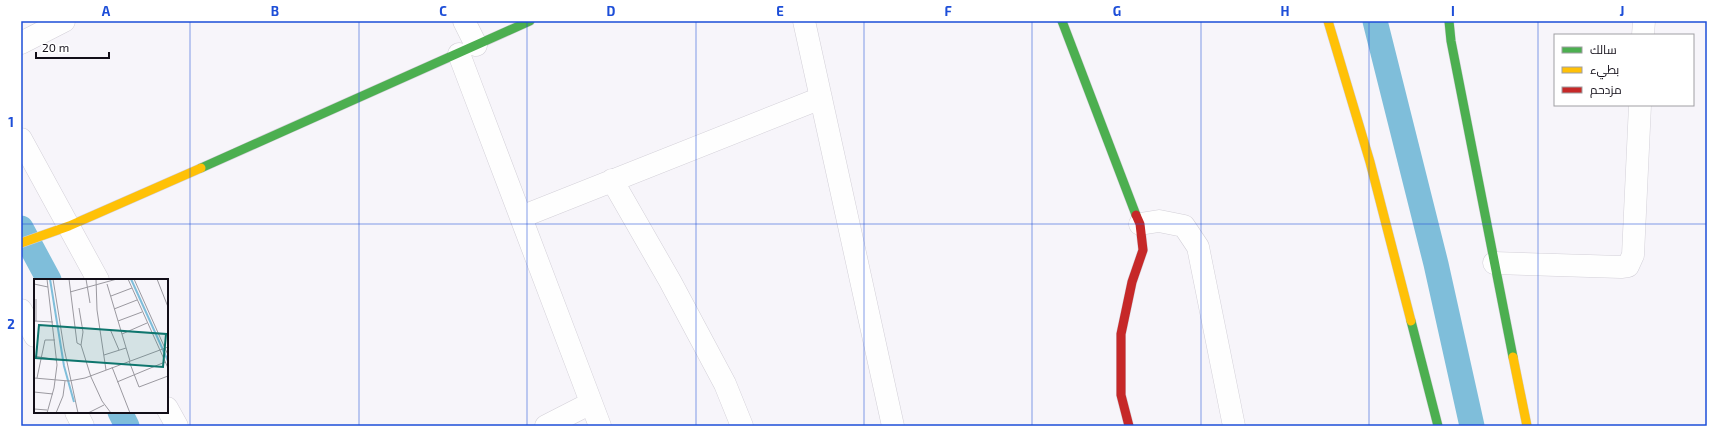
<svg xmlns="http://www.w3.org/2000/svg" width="1728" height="447" viewBox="0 0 1728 447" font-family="'Exo 2',Cairo,sans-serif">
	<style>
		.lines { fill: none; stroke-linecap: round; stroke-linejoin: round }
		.canal { stroke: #7fbeda; stroke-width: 25 }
		.street-casing { stroke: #d3d0d8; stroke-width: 23 }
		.fast-casing { stroke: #d3d0d8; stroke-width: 10 }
		.slow-casing { stroke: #d3d0d8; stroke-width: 10 }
		.jam-casing { stroke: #d3d0d8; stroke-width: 10 }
		.street { stroke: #fefefe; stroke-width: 22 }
		.fast { stroke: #4caf50; stroke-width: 9 }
		.slow { stroke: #ffc107; stroke-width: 9 }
		.jam { stroke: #c62828; stroke-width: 9 }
		.grid { fill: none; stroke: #1d4ed8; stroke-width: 1; stroke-opacity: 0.55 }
		.inset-river { fill: none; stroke: #7fbeda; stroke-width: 2 }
		.inset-road { fill: none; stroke: #9b99a0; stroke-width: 1 }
		.view { fill: #0f766e; fill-opacity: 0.15; stroke: #0f766e; stroke-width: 2 }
		.inset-edge { fill: none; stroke: #120e18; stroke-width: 2 }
		.neatline { fill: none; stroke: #1d4ed8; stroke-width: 1.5 }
		.grid-label { font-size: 13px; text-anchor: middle; font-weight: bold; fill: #1d4ed8 }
	</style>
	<rect width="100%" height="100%" fill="#f7f5fa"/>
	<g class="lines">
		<path class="canal" d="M1375 21 1436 264 1472 426
			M21 228 49 280
			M120 412 127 426"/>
		<g class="street-casing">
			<path id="street" d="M464 21 476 45
				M804 21 893 426
				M1643 35 1644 21
				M21 43 64 21
				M459 54 600 426
				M21 139 98 280
				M612 180 670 281 725 384 742 426
				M521 217 821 98
				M1140 224 1159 221 1184 226 1198 247 1234 426
				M1494 263 1621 267 1628 266 1633 255 1640 105
				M21 310 35 336
				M167 408 177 426
				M76 412 83 426
				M546 426 591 403"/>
		</g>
		<g class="fast-casing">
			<path id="fast" d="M1062 21 1136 215
				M1449 21 1451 41 1513 357
				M201 168 530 21
				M1411 321 1438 426"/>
		</g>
		<g class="slow-casing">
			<path id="slow" d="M1328 21 1370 162 1411 321
				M21 243 69 226 201 168
				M1513 357 1527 426"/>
		</g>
		<g class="jam-casing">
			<path id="jam" d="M1129 426 1121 395V334L1132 282 1143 250 1140 224 1136 215"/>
		</g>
		<use href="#street" class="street"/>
		<use href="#fast" class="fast"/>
		<use href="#slow" class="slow"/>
		<use href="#jam" class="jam"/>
	</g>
	<path class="grid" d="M190 21V426M359 21V426M527 21V426M696 21V426M864 21V426M1032 21V426M1201 21V426M1369 21V426M1538 21V426M21 224H1707"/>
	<g transform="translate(34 279)">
		<rect width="134" height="134" fill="#f7f5fa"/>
		<path class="inset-river" d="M16 0 30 87 40 123M97 0 134 82"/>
		<path class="inset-road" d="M19 0 30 69 44 134M35 0 43 64 47 66M52 0 56 24M62 0 63 31 72 91M94 0 134 89M100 0 134 76M123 0 134 28M0 5 14 8M73 5 96 82M36 13 83 0M77 17 98 9M2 20V42M45 29 49 53 47 66 57 98 68 122 77 134M80 30 103 21M0 42 19 43M84 42 108 33M76 50 85 71M88 55 113 44M70 76 92 69M0 77 23 81M95 82 105 108 134 97M78 88 96 134M0 99 35 102 51 99 134 68M3 99 11 61H21M83 103 131 83M0 113 19 115M0 130 13 131M13 134 20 109 23 86 13 0M22 134 29 117 31 102M54 134 70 126"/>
		<path class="view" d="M5 46 132 55 129 88 2 79Z"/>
		<rect width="134" height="134" class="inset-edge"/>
	</g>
	<rect width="1728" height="447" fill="none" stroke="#ffffff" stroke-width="44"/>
	<rect x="1554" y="34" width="140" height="72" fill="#ffffff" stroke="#a09fa3"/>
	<rect x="1562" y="47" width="20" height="6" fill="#4caf50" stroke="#a09fa3"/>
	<text x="1590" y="54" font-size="12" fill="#120e18">سالك</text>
	<rect x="1562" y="67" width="20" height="6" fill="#ffc107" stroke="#a09fa3"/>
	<text x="1590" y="74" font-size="12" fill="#120e18">بطيء</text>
	<rect x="1562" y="87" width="20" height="6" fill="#c62828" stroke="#a09fa3"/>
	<text x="1590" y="94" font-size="12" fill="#120e18">مزدحم</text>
	<path d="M36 52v6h73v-6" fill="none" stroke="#120e18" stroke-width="2"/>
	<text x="42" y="52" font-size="12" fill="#120e18" stroke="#ffffff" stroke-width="3" paint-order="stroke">20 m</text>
	<rect x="22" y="22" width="1684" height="403" class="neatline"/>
	<g class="grid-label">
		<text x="106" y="16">A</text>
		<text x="275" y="16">B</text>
		<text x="443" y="16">C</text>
		<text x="611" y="16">D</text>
		<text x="780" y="16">E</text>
		<text x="948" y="16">F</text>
		<text x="1117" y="16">G</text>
		<text x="1285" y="16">H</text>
		<text x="1453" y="16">I</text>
		<text x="1622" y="16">J</text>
		<text x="11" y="127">1</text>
		<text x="11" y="329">2</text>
	</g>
</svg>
